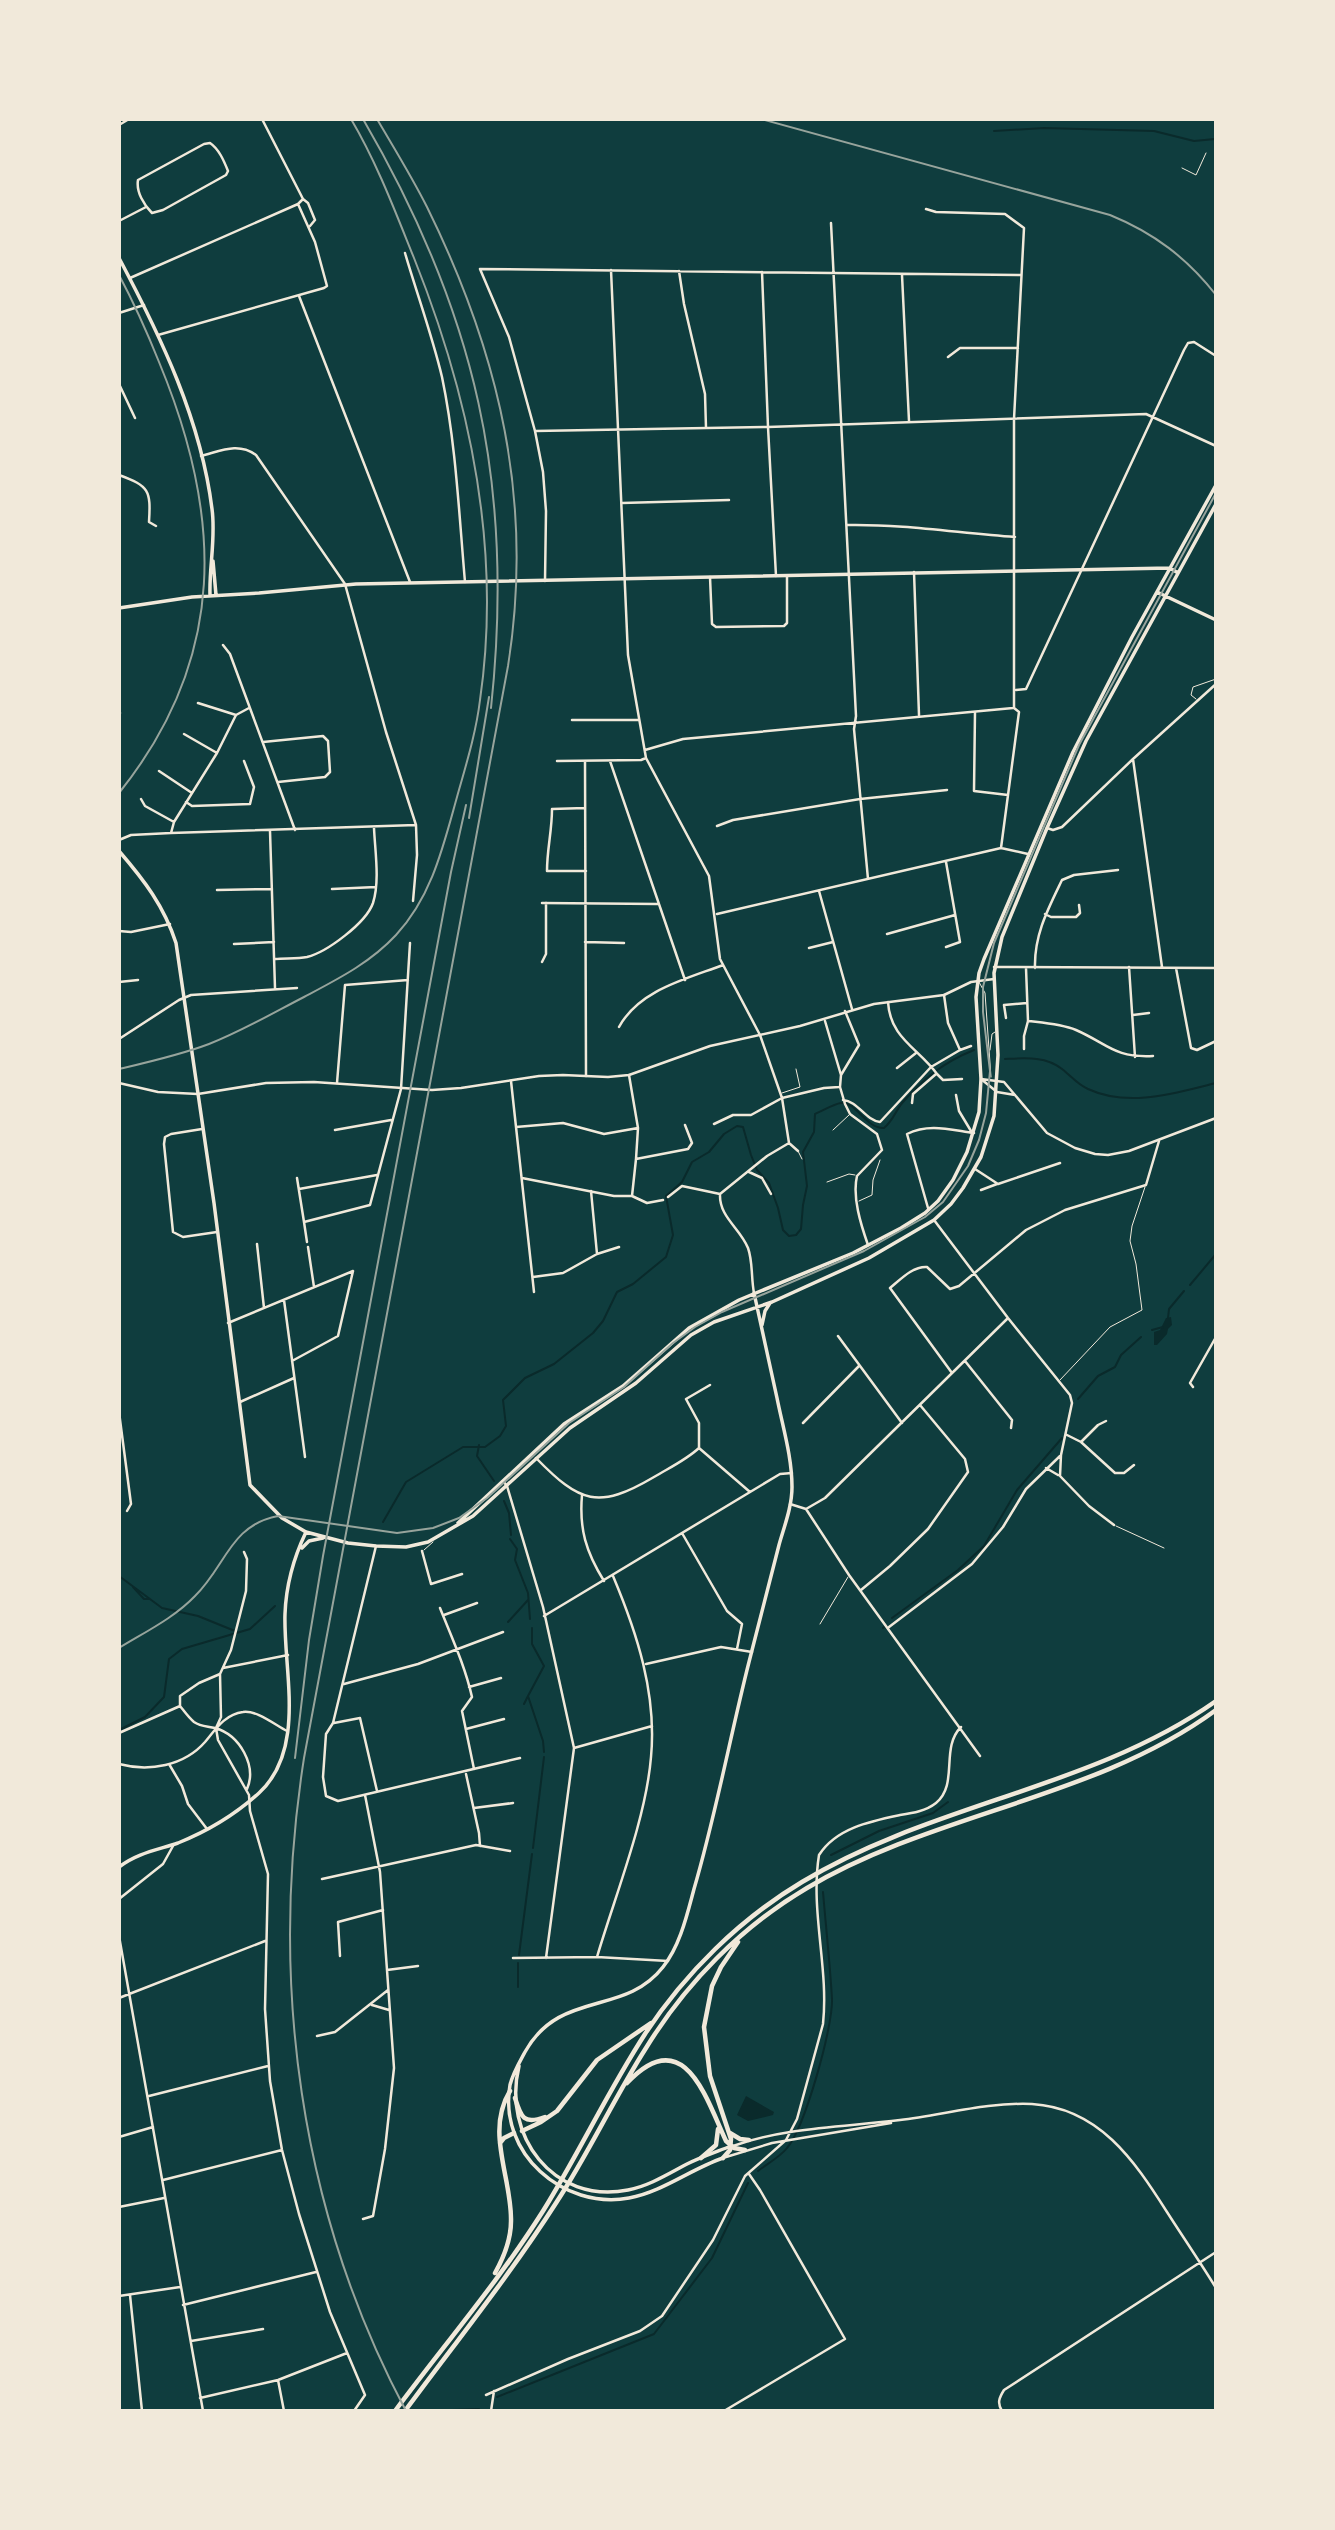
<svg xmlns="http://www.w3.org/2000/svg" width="1335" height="2530" viewBox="0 0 1335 2530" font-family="Roboto,sans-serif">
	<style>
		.water { fill: #0a2a2b }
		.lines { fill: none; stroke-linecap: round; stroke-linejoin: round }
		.stream { stroke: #0a2a2b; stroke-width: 2 }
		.service { stroke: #f1e9da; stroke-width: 1 }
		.minor { stroke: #f1e9da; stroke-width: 2.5 }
		.tertiary { stroke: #f1e9da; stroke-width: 2.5 }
		.secondary { stroke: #f1e9da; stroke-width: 3.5 }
		.motorway { stroke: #f1e9da; stroke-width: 4.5 }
		.tram { stroke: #97a49c; stroke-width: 2 }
		.rail { stroke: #97a49c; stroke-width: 2 }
	</style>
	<rect width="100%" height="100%" fill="#0f3d3e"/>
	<path class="water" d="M1171 1317 1172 1325 1168 1329 1167 1334 1157 1345H1154V1332L1160 1330 1166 1318Z
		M746 2096 774 2112 773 2115 748 2121 737 2115Z"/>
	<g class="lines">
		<path class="stream" d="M994 131 1044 128 1154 131 1194 141 1215 139
			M1005 1059C1025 1058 1046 1056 1062 1069 1071 1076 1078 1085 1088 1089 1129 1108 1175 1093 1216 1083
			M1190 1285 1216 1254
			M1168 1318 1169 1309 1184 1291
			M1152 1330 1163 1327
			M1078 1399 1098 1376 1115 1367 1121 1355 1141 1337
			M479 1445 477 1456 494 1481
			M504 1501 509 1513 511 1535
			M383 1522 406 1482 463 1447H485L500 1436 506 1426 503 1400 525 1378 554 1364 593 1333 603 1321 617 1292 633 1284 666 1257 673 1235 666 1196 682 1182 692 1162 709 1152 724 1134 737 1126 743 1127 751 1155 757 1170 769 1183 778 1208 783 1230 789 1236 796 1235 801 1229 803 1205 807 1186 803 1152 814 1132 815 1114C823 1111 833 1104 841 1103 856 1101 866 1129 884 1128 894 1120 895 1111 903 1102 924 1078 944 1062 974 1050
			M510 1539 517 1549 515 1560 528 1593 530 1619
			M119 1576 162 1608 198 1616 235 1631
			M133 1587 144 1599H149
			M892 1618 958 1570 984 1546 1017 1490 1062 1438
			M508 1622 528 1600
			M532 1628V1644L544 1666 528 1696 543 1741 544 1752
			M883 1628 884 1627
			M524 1704 528 1696
			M119 1730 145 1717 164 1697 169 1659 182 1649 250 1629 275 1606
			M533 1848 544 1757
			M831 1855 879 1831 933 1813 948 1802
			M519 1955 532 1854
			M518 1963V1987
			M758 2171C767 2164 780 2157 787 2148 805 2127 833 2027 832 1999 830 1964 826 1928 823 1892
			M497 2397 654 2334 712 2258 748 2183
			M452 2410 479 2409 478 2411"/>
		<path class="service" d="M1182 168 1196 175 1206 153
			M1196 699 1191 695 1193 687 1216 679
			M979 982 985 993 991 1077
			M990 1050 992 1034 995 1032
			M782 1093 800 1087 796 1069
			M833 1130 849 1115
			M798 1151 802 1159
			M827 1182 849 1174 855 1175
			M859 1201 872 1195 873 1180 880 1160
			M1060 1380 1110 1327 1142 1310 1136 1264 1130 1241 1132 1226 1145 1187
			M1116 1526 1164 1548
			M424 1550 433 1542
			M820 1624 848 1577"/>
		<path class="minor" d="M262 119 303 199 308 203 315 220 310 226
			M119 125 129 119
			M210 143C219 149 224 161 228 171L226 175 163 210 152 213C144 205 136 192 138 180L204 144Z
			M926 209 936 212 1005 214 1024 228 1014 419V708L1019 712 1001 848
			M119 221 146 207
			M831 223 856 716 854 729 868 879
			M405 253C417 294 432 335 442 377 456 444 459 514 465 582
			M611 270 628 655 646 758 709 876 720 959 760 1035 782 1098 789 1143 798 1151
			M679 271 684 304 705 394 706 428
			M762 272 768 427 776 576
			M902 275 909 421
			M130 278 298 204 303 199
			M299 296 410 582
			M119 313 144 305
			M158 335 324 288 327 286 315 242 298 204
			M948 357 960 348H1018
			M119 384 135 418
			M535 431 768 427 1146 414 1216 446
			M201 456C221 451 238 442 256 455L345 584 386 732 416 825 417 855 413 901
			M119 475C149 486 151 490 149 522L156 526
			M622 503 729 500
			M847 525C904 524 958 533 1015 537
			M914 572 919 715
			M710 577 712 624 716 627 784 626 787 623V576
			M545 581 546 511 543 472 535 431 509 337 480 269 1021 275
			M223 645 230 654 295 830
			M1016 690 1026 689 1184 350 1188 343 1194 342 1216 356
			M198 703 236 715
			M975 712 974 791 1008 795
			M119 713H120
			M572 720H639
			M184 734 217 753
			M263 742 323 736 328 741 330 772 325 777 278 782
			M645 750 683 739 1013 708
			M1133 759 1162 967
			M557 761 641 760 646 758
			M585 761 586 1076
			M610 761 685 980
			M159 771 192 793
			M141 799 145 806 174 822
			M186 802 192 806 250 804 254 787 244 761
			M585 808 552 809C552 831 547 849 547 871H586
			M717 826 733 820 860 799 947 790
			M1047 828 1053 830 1062 827 1133 759 1216 684
			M270 831 275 988
			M171 833 174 822 217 753 236 715 249 708
			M119 840 131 835 171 833 416 825
			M332 889 376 887
			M217 890 272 889
			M819 891 852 1009
			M542 903 658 904
			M717 914 1001 848 1028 854
			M1045 914 1051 917H1076L1080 913 1079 905
			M119 931 131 932 170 924
			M887 934 955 915
			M585 942 624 943
			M234 944 274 942
			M946 947 960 942 946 862
			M809 948 833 942
			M275 959C285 958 297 959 307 957 327 952 366 923 373 903 380 881 375 851 374 828
			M542 962 546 954V903
			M994 967 1216 968
			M1129 967 1135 1057
			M1035 968C1034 935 1048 909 1062 880L1074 875 1118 870
			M1176 968 1191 1048 1197 1050 1216 1041
			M119 982 138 980
			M888 1002C890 1038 918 1048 937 1074L943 1080 962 1079
			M845 1011 859 1045 841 1075 840 1087 845 1104 850 1114 877 1134 882 1150 857 1176C852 1197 861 1225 868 1245
			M1133 1015 1149 1013
			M1006 1018 1004 1005 1027 1003
			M825 1021 841 1075
			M1028 1021C1045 1023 1061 1024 1076 1030 1108 1044 1114 1058 1153 1056
			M619 1027C639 990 686 979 723 965
			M119 1039 179 1000 191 995 297 988
			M1024 1049V1036L1028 1021 1026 968
			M960 1050 971 1046
			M897 1068 916 1053
			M629 1075 638 1128 636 1159 688 1149 692 1143 685 1125
			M511 1081 534 1292
			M337 1083 345 985 408 980
			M956 1095 959 1111 971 1131
			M843 1100C858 1101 865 1120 880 1122L931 1067 960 1050 948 1023 944 995
			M912 1103 913 1094 936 1074
			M714 1124 733 1115H751L782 1098 824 1088 839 1087
			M516 1127 563 1123 604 1134 638 1128
			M202 1129 171 1134 165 1137 164 1144 173 1232 183 1237 217 1232
			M335 1130 391 1120
			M975 1169 998 1184 1060 1163
			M749 1172 762 1178 771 1194
			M297 1178 304 1222 370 1205 401 1089 410 943
			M522 1178 614 1196H632L647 1203 663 1200
			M299 1189 377 1175
			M981 1190 997 1184
			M632 1196 636 1159
			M668 1197 682 1186 720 1194
			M928 1208 907 1134C929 1123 951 1130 974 1133
			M934 1220 1008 1318 1070 1395 1072 1403 1061 1455 1060 1476 1089 1506 1114 1525
			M304 1222 307 1242
			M257 1244 264 1308
			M308 1247 314 1287
			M597 1254 619 1247
			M533 1277 563 1273 597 1254 591 1191
			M754 1293C751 1278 753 1262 748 1248 740 1228 719 1217 720 1194L767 1156 789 1143
			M284 1300 305 1457
			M228 1323 353 1271
			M838 1336 902 1423
			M292 1361 338 1336 353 1271
			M965 1361 1012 1420 1011 1428
			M952 1373 890 1288C901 1279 913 1266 927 1267L950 1289 959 1286 1026 1230 1065 1210 1146 1185 1159 1141
			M1193 1387 1190 1383 1216 1337
			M240 1402 294 1378
			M119 1412 131 1504 127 1511
			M803 1423 859 1366
			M1067 1435 1081 1442 1098 1425 1106 1421
			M1081 1442 1115 1473H1124L1134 1465
			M699 1448V1423L686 1399 710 1385
			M536 1458C580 1503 598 1510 654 1477 669 1468 686 1460 699 1448L750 1492
			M1046 1468 1058 1475
			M503 1481 507 1486 543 1607 574 1748 546 1958
			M582 1495C579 1529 586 1552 604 1581
			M790 1504 806 1509 825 1498 1007 1319
			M806 1509 849 1575 980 1756
			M682 1533 727 1611 742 1624 737 1649
			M376 1546 333 1723 326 1734 323 1777 326 1796 338 1801 520 1758
			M422 1551 431 1584 462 1574
			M244 1552 247 1559 246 1591 231 1650 220 1674 221 1717 216 1728 218 1740 249 1795 250 1811 268 1874 265 2009 270 2081 282 2150 299 2214 330 2312 365 2395 354 2411
			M861 1590 890 1566 928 1529 968 1472 965 1459 920 1405
			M440 1608C452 1638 465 1666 472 1697L462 1711 474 1769
			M444 1615 477 1603
			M544 1616 780 1474 792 1473
			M889 1627 972 1564 1003 1527 1026 1489 1060 1456
			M646 1664 721 1647 752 1652
			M223 1668 288 1655
			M344 1684 418 1664 503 1632
			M469 1687 501 1678
			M180 1706C184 1711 189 1718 194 1722 201 1727 208 1726 215 1728 240 1735 257 1766 247 1789
			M180 1706V1696L199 1683 220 1674
			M334 1723 360 1718 377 1791
			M466 1729 504 1719
			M119 1733 180 1706
			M574 1748 652 1726
			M119 1764C149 1772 184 1766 205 1742 215 1730 225 1714 243 1712 257 1710 275 1725 287 1731
			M169 1764 182 1786 188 1804 207 1829
			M466 1774 479 1833 480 1846
			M474 1808 513 1803
			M322 1879 476 1845 510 1851
			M119 1899 163 1864 173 1846
			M119 1936 203 2411
			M340 1956 338 1922 383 1910
			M597 1957C615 1896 646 1819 651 1757 657 1694 637 1633 613 1576
			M513 1958 597 1957 668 1961
			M387 1970 418 1966
			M119 1998 265 1941
			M372 2005 389 2010
			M317 2036 335 2032 388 1990
			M149 2096 268 2066
			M119 2137 153 2127
			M733 2146C787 2127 844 2127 900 2120 943 2115 988 2102 1032 2104 1099 2108 1134 2160 1167 2212 1183 2237 1200 2262 1216 2288
			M726 2157 772 2143 891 2123
			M163 2180 282 2150
			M119 2207 164 2198
			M363 2219 373 2216 385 2149 394 2068 380 1872 365 1795
			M130 2295 142 2411
			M119 2296 180 2287
			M183 2305 316 2272
			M191 2341 263 2329
			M278 2380 284 2411
			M486 2395 568 2359 640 2331 662 2316 713 2240 745 2176 786 2140 797 2119 823 2024C829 1968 810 1911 819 1855 836 1828 871 1821 900 1815 913 1813 926 1811 936 1803 959 1784 940 1748 961 1727
			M200 2398 278 2380 347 2353
			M491 2411 494 2391
			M724 2411 845 2339 760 2190 749 2174
			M1002 2411C997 2403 999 2398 1004 2390L1216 2252"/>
		<path class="tertiary" d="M981 1079 1004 1082 1047 1133 1075 1148 1095 1154 1108 1155 1129 1151 1216 1118
			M981 1079 997 1092 1015 1095
			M119 1083 158 1092 198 1094 266 1083 314 1082 432 1090 461 1088 539 1076 563 1075 608 1077 629 1075 710 1046 800 1026 874 1004 944 995 971 982 994 979"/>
		<path class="secondary" d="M119 258C161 337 201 420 212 509 216 538 209 567 210 595
			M213 561 216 595
			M1157 592 1216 620
			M119 608 192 597 259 593 356 584 1170 568 1178 573
			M119 851C144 880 164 906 176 943L214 1203 250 1485 282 1518 306 1532 348 1543 376 1546 406 1547 428 1542 473 1516 570 1428 636 1383 691 1335 714 1322 772 1302 869 1258 934 1220 951 1204 963 1188 981 1157 994 1116 998 1055 994 973 1002 937 1047 828 1086 741 1216 504
			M762 1325 765 1311 770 1303
			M458 1523 564 1424 623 1386 689 1328 739 1300 853 1253 901 1228 925 1213 938 1201 953 1180 967 1152 979 1112 981 1079 976 997 979 973 984 959 1073 752 1132 637 1216 485
			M302 1548 309 1541 323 1538
			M119 1867C137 1853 157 1850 178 1843 208 1831 236 1814 259 1793 307 1749 283 1669 285 1614 286 1586 294 1557 306 1532
			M519 2066C502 2135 553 2205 628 2190 649 2186 668 2174 687 2164 701 2157 716 2152 731 2146
			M723 2158C691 2169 662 2192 629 2198 563 2210 498 2153 510 2085 513 2073 519 2063 525 2052 560 1989 624 2017 663 1967 680 1946 687 1915 694 1889 716 1814 730 1737 749 1662 759 1623 769 1584 779 1545 784 1527 792 1507 792 1487 792 1457 783 1428 777 1398 769 1363 762 1328 754 1293"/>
		<path class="motorway" d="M627 2083C684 2022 706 2098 726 2141L734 2148 745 2150
			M515 2098C521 2117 523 2125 545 2117
			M522 2131 541 2122 557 2111 597 2060 651 2023
			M730 2133 740 2139 749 2140
			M500 2143 504 2138 514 2133
			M701 2158 716 2145 718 2129
			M723 2158 730 2150 731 2139 710 2076 704 2027 712 1986 721 1967 738 1942
			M495 2273C504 2257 511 2240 511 2221 512 2178 485 2132 510 2091
			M395 2411C444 2345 499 2281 543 2211 579 2153 608 2091 645 2034 685 1973 740 1919 802 1882 932 1803 1091 1789 1216 1701
			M405 2411C456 2342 510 2275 556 2203 589 2153 614 2098 646 2048 686 1983 741 1927 807 1888 935 1812 1095 1799 1216 1710"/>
		<path class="tram" d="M119 275C134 303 147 332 159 362 223 516 228 657 119 793
			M119 1648C145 1632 174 1618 195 1596 226 1566 230 1525 278 1516L397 1533 433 1528 459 1518 487 1498 569 1423 624 1387 673 1343 695 1327 722 1312 864 1251 925 1217 943 1202 968 1166 979 1140 986 1113 990 1071 983 1012V987L994 943 1079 745 1216 493"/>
		<path class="rail" d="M363 119C476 313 515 485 491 708
			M377 119C394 148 412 177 427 207 500 355 534 502 508 666L304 1758C269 1981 299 2210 406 2411
			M761 119 1110 215C1154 233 1187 258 1216 295
			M469 818 489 697
			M119 1069C149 1062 180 1055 209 1044 242 1031 273 1013 304 997 338 979 370 963 396 935 432 896 443 847 457 797 466 765 476 733 480 700 502 549 470 398 414 258 395 211 377 163 351 119
			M295 1758 309 1640 323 1556 451 872 466 805"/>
	</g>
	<rect width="1335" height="2530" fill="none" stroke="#f1e9da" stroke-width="242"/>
</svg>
